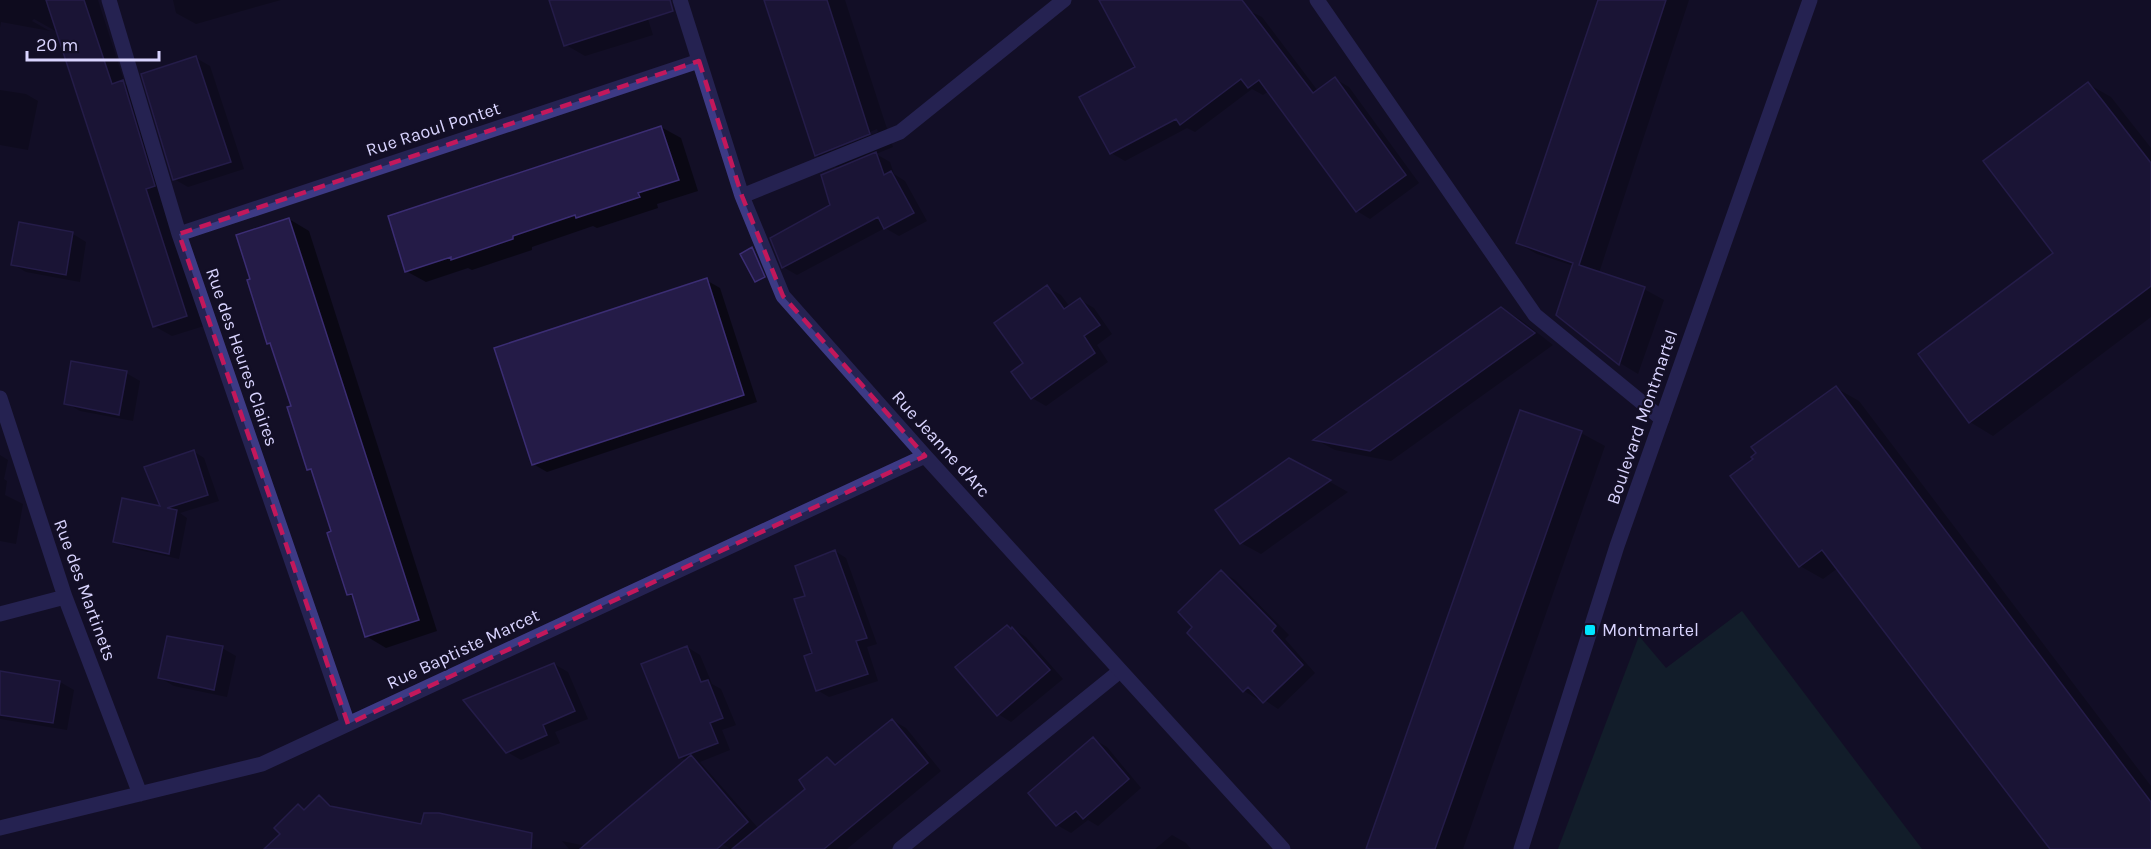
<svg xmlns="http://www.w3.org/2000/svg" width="2151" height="849" viewBox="0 0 2151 849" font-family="Karla,sans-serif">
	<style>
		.green { fill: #12302f }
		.shadow { fill: #0007; fill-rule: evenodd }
		.building { fill: #241b47; stroke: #3b2d73; stroke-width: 1.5 }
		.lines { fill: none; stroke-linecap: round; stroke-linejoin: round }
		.lane { stroke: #3d3a85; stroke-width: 15 }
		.street { stroke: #3d3a85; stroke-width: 15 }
		.marked { fill: none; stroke: #c2185b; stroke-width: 4.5; stroke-dasharray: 12 8; stroke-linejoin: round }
		.poi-dot { fill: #00e5ff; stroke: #130f26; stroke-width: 2 }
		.labels { text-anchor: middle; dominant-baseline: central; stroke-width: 4.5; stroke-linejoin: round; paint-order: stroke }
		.street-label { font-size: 18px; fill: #d9d4ff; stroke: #130f26 }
		.poi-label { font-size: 18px; fill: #d9d4ff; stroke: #130f26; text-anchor: start }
	</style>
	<rect width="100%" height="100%" fill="#130f26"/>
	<path class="green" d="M1742 611 1922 849H1558L1639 636 1666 668Z"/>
	<path class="shadow" d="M0 0H98L125 84 140 92 204 326 172 336 154 326 59 33 34 19 32 21 50 31 1 22 0 28Z
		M173 0H281L196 24 176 13Z
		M551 0H642L653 35 585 56 566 45Z
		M765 0H845L893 147 876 154 890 162 894 174 905 181 927 221 899 236 885 228 797 275 783 267 832 205 840 169 816 155ZM877 129 878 132 831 151V148Z
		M1117 0H1226L1262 17 1318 91 1335 79 1349 87 1419 183 1370 219 1357 211 1269 91 1263 95 1252 89 1195 132 1187 128 1125 161 1111 153 1137 68Z
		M1600 0H1689L1599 273 1644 289 1664 300 1638 374 1620 363 1558 315 1574 266 1537 254 1517 243Z
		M196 58 210 66 244 169 188 187 174 179Z
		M2088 84 2111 97 2151 148V317L1993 436 1970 422 2055 253Z
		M0 90 26 94 38 101 28 150 0 145Z
		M661 127 681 138 698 191 657 204 658 208 597 228 593 226 532 247V250L472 270 468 268 426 282 406 271Z
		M289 219 309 231 437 631 386 648 366 636 354 598 348 594 333 532 314 472 308 469 293 407 273 346 268 343 252 279Z
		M73 234 86 242 80 282 26 272 12 264Z
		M706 280 720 288 757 402 547 472 533 464Z
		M1047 287 1061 295 1070 307 1080 300 1094 308 1112 334 1097 345 1108 362 1046 406 1032 398Z
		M1501 308 1521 320 1553 345 1391 461 1335 450 1316 440Z
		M126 373 140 381 133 421 80 411 66 403Z
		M1836 388 1859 401 2151 786V849H2052L1838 568 1823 579 1800 566 1755 459Z
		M1581 433 1605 446 1463 849H1375Z
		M193 451 204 458 219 501 180 513 187 518 179 559 126 547 115 541 162 508Z
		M0 455 8 460 4 479 7 481 5 495 23 504 16 544 0 541Z
		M1289 459 1348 492 1261 554 1241 543 1217 510Z
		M835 551 846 558 877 644 867 647 878 681 829 697 817 690 807 596Z
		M1222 572 1235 580 1289 635 1285 639 1315 673 1278 709 1260 697 1257 699 1244 691Z
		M1007 626 1026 637 1063 679 1011 722 998 714Z
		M687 647 700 655 712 684 721 689 736 725 722 730 730 750 700 762 759 829 807 789 827 759 837 765 892 720 906 728 941 771 847 849H731L722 844 699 849H569L562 841 586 846 687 761 680 757Z
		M222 648 236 656 227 697 174 686 160 678Z
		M554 664 568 672 588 719 555 732 560 743 521 760 507 752Z
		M0 674 60 682 74 690 67 730 0 719Z
		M1093 739 1107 747 1141 788 1098 826 1088 820 1071 833 1057 825 1030 793Z
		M320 797 337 809 513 849H337Z
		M1172 835 1186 843 1191 849H1155Z"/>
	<path class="building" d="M46 0H84L112 84 123 80 155 186 146 189 187 316 153 327Z
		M549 0H670L673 11 564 46Z
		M764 0H827L870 134 815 156Z
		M1099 0H1242L1313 93 1335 77 1406 175 1356 212 1259 80 1248 88 1241 79 1180 125 1176 119 1110 154 1079 97 1135 67Z
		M1598 0H1666L1579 265 1645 287 1619 365 1556 315 1573 263 1516 243Z
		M196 56 231 162 173 180 141 74Z
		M2088 82 2151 163V286L1969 423 1918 354 2053 253 1983 161Z
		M661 126 679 180 638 193 640 197 576 218 575 215 513 236V239L451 260V257L405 272 388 216Z
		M876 152 884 175 891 171 914 213 884 229 878 217 782 268 770 238 830 205 821 175Z
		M289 218 419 620 365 637 352 594 347 595 327 533 331 531 311 469 307 470 287 407 291 406 270 343 267 344 247 280 250 279 236 235Z
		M19 222 73 232 66 275 11 265Z
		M752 247 765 277 755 282 740 254Z
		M707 278 744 395 532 465 494 348Z
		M1047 285 1064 309 1080 298 1100 325 1084 336 1095 353 1031 399 1011 372 1023 363 994 323Z
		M1501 307 1535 333 1370 451 1313 440Z
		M71 361 127 371 119 415 64 404Z
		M1836 386 2151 802V849H2050L1822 550 1799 567 1730 476 1753 459 1751 457 1756 453 1751 447Z
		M1520 410 1582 431 1435 849H1366Z
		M194 450 208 495 167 508 177 510 169 554 113 542 122 498 160 506 144 467Z
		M1289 458 1331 480 1240 544 1215 510Z
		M835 550 867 638 856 641 868 674 816 691 804 656 812 653 794 599 805 596 795 566Z
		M1221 570 1276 626 1272 631 1303 665 1263 703 1248 687 1243 692 1187 633 1192 627 1178 612Z
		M1007 625 1011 629 1012 627 1050 670 997 716 955 667Z
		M167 636 223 646 214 690 158 678Z
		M687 646 701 682 708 680 723 718 710 723 718 743 679 758 641 664Z
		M554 663 575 711 543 725 547 735 506 753 463 700Z
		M0 671 60 681 53 723 0 715Z
		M892 719 928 763 824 849H732L805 789 799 780 827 757 835 765Z
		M1093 737 1129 779 1083 819 1076 811 1056 826 1028 793Z
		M691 755 748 822 717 849H580Z
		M319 795 330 806 421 824 424 813H439L532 833 531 849H264L280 834 274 828 298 804 304 810Z"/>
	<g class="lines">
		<path class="lane" d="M1317 0 1535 315 1662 419
			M900 849 1120 671"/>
		<path class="street" d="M109 0 179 234 348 724
			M680 0 742 196 783 296 925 456 1283 849
			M742 196 900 132 1064 0
			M179 234 699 61
			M0 398 65 597 140 794
			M0 614 65 597
			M0 828 262 764 925 456
			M1521 849 1617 546 1810 0"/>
	</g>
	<path d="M0 0H2151V849H0ZM699 61 742 196 783 296 925 456 348 724 179 234Z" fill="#130f26" fill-opacity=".55" fill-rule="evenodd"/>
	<path class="marked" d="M699 61 742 196 783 296 925 456 348 724 179 234Z"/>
	<rect class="poi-dot" x="1584" y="624" width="12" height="12" rx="3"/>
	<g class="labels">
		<g class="street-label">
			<text transform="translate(433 129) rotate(-18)">Rue Raoul Pontet</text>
			<text transform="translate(242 357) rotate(71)">Rue des Heures Claires</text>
			<text transform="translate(1642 417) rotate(-71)">Boulevard Montmartel</text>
			<text transform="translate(941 444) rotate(48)">Rue Jeanne d'Arc</text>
			<text transform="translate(85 590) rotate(70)">Rue des Martinets</text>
			<text transform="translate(463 649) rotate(-25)">Rue Baptiste Marcet</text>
		</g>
		<g class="poi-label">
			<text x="1602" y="630">Montmartel</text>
		</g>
	</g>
	<path d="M27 51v9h132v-9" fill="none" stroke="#d9d4ff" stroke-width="3"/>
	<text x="36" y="51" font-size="18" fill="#d9d4ff" stroke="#130f26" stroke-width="4.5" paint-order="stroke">20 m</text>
</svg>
